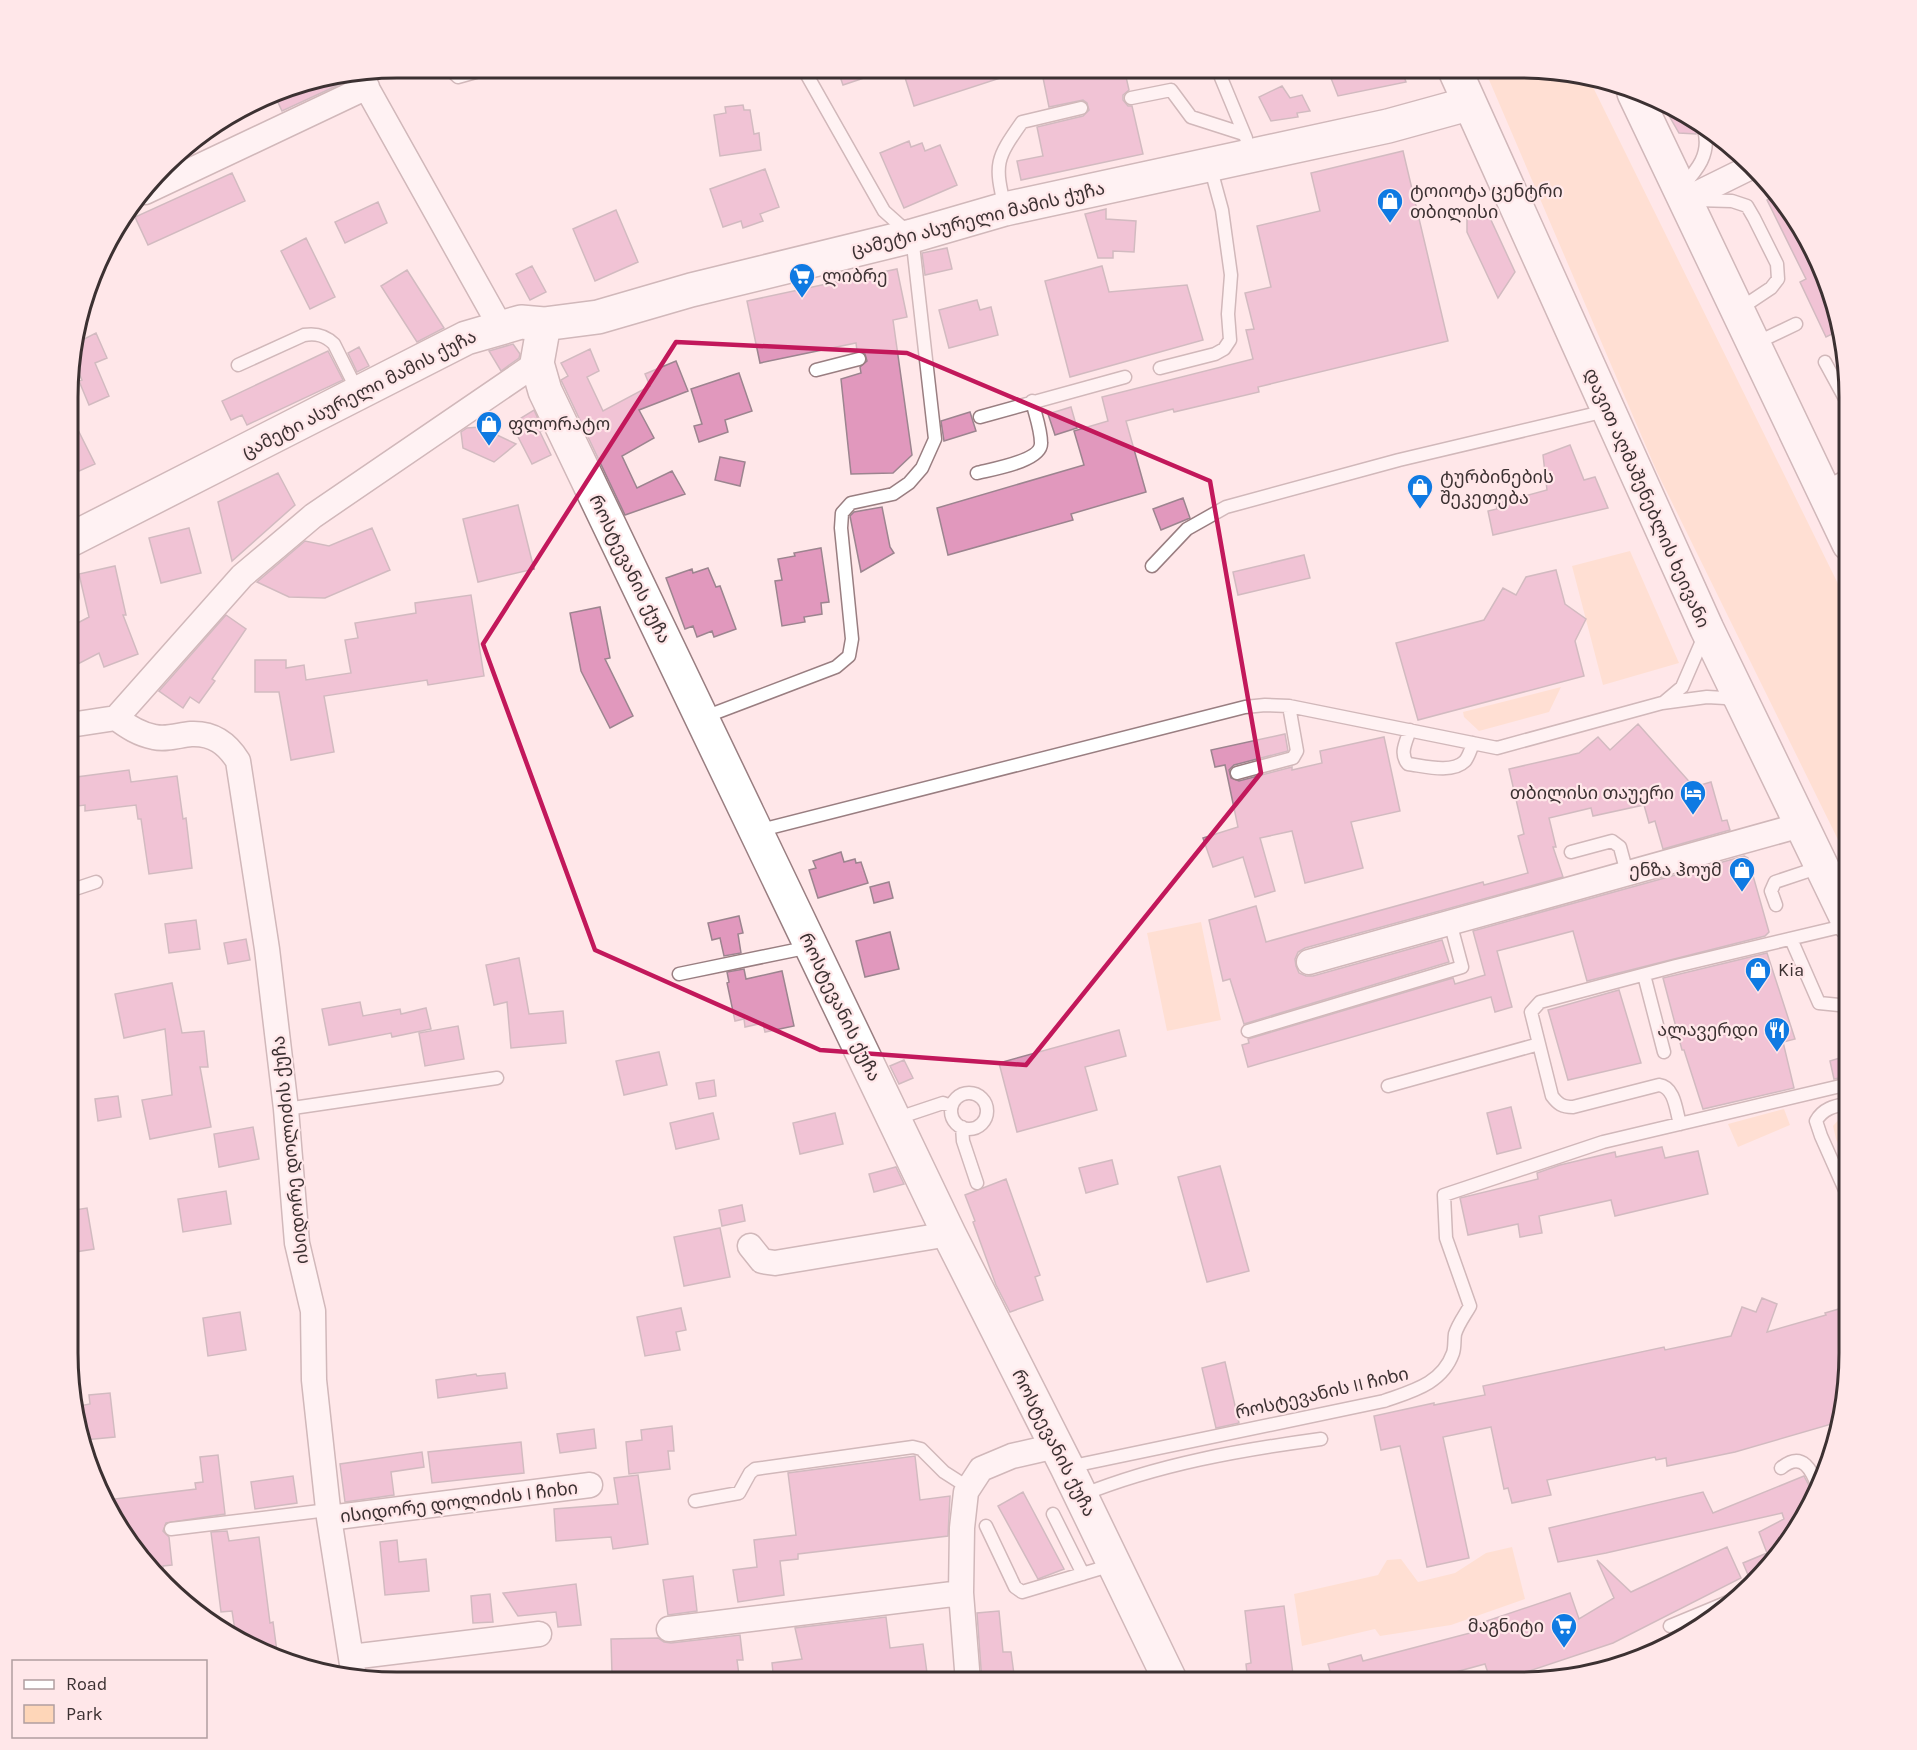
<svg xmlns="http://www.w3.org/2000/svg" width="1917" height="1750" viewBox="0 0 1917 1750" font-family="Karla,'Noto Sans Georgian',sans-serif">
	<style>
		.green { fill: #fed6b8 }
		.building { fill: #e198bd; stroke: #9c848f; stroke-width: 1.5 }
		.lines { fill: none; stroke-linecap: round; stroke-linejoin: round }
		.lane-casing { stroke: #997e81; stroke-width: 15 }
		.street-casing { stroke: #997e81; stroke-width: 27 }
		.secondary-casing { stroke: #997e81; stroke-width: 36 }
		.highway-casing { stroke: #997e81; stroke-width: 36 }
		.lane { stroke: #fff; stroke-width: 12 }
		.street { stroke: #fff; stroke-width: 24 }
		.secondary { stroke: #fff; stroke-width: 33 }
		.highway { stroke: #fff; stroke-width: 33 }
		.marked { fill: none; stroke: #c2185b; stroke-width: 4.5; stroke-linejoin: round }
		.labels { text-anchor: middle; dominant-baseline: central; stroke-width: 4.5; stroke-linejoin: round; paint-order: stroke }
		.poi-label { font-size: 18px; fill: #3c3132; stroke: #ffe7e9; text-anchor: start }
		.street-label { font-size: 18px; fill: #3c3132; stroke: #ffe7e9 }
		.rim { fill: none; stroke: #3c3132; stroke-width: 3 }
	</style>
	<rect width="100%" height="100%" fill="#ffe7e9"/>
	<path class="green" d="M1484 68H1542L1590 81 1849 606V862L1657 472Z
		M1630 551 1679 663 1603 685 1572 566Z
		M1561 687 1549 712 1479 731 1464 717 1463 712Z
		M1201 922 1221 1020 1167 1031 1147 933Z
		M1784 1109 1790 1125 1738 1147 1728 1124Z
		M1849 1115V1168L1836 1139 1833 1126 1841 1117Z
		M1512 1547 1525 1599 1451 1625 1380 1636 1375 1629 1302 1646 1294 1594 1378 1575 1387 1560 1401 1559 1418 1582 1455 1573 1486 1553Z"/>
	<path class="building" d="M837 68H885V71L843 85Z
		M902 68H1021L1022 71 914 106Z
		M1041 68H1124L1129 90 1123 95V100L1128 106H1132L1143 154 1021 180 1017 161 1043 156 1037 127 1083 116 1089 110 1087 103 1083 100 1049 107Z
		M1327 68H1401L1406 82 1338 96Z
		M345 76 347 81 282 111 276 98 309 82Z
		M1282 86 1290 98 1302 95 1310 111 1297 113 1298 117 1271 121 1259 97Z
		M1660 100 1666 102 1697 126 1696 134 1679 133Z
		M743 105 744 110H750L754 134 759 133 761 150 720 156 714 115 726 113 725 107Z
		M909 141 911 147 922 143 925 151 940 145 957 185 904 208 880 153Z
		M1403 151 1448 341 1258 387 1259 392 1174 412 1173 409 1126 421 1146 492 1071 514 1073 520 948 555 937 508 1084 465 1074 431 1108 421 1102 397 1253 359 1246 330 1254 329 1245 293 1271 287 1257 226 1320 211 1311 173Z
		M765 169 779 207 760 214 763 221 743 228 741 221 723 227 710 189Z
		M232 173 245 201 148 245 135 217Z
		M1777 194 1824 270 1838 331 1826 337 1800 282 1806 279 1767 200Z
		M378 202 387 223 345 243 335 222Z
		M1106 209V219L1136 221 1134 252 1113 251V258H1098L1085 214Z
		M1476 209 1486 213 1490 218 1515 272 1498 298 1467 232V211Z
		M616 210 638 262 595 281 573 229Z
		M306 238 335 297 310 309 281 251Z
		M947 248 952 269 925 275 922 253Z
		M532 266 546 292 530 300 516 274Z
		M1102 266 1109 292 1187 285 1203 340 1070 377 1045 281Z
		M897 269 907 317 893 320 912 455 893 473 851 474 841 379 861 373 860 367 867 361 865 354 857 351 856 343 760 363 747 301Z
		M407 270 444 328 417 342 381 286Z
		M977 300 980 310 991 307 998 335 949 348 939 310Z
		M96 333 107 358 95 363 109 396 89 405 79 381 82 380 70 353 74 344Z
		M513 344 520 354 519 358 501 371 489 351Z
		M359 347 369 366 357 372 348 353Z
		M590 349 599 371 587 377 603 411 650 386 645 374 676 361 688 391 639 410 654 438 622 456 637 488 672 471 685 494 625 515 561 380 568 376 561 363Z
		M328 351 343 380 247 425 242 415 231 420 222 401Z
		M739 373 752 411 725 420 728 432 699 442 694 426 702 424 691 389Z
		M1071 407 1077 428 1055 435 1048 414Z
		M534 410 543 430 540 432 551 455 532 464 514 429 521 418Z
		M970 412 976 431 944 441 941 421Z
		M70 414 95 464 70 475Z
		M480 427 516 444 494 462 463 448 461 432 467 428Z
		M1570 445 1584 480 1595 477 1608 508 1493 535 1488 511 1497 509 1496 504 1547 490 1543 455Z
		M720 457 745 462 740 486 715 480Z
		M278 473 295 505 232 561 218 502Z
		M1183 498 1190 518 1161 530 1153 509Z
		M518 505 534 569 478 582 463 519Z
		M882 507 890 547 894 553 861 572 850 516 854 512Z
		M189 528 201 573 161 583 149 538Z
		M372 528 390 570 325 598 289 597 257 582 305 541 329 546Z
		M821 548 829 602 821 603 822 614 804 617 805 622 782 626 775 581 782 580 778 559 795 556 794 553Z
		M1304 555 1310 578 1238 595 1233 572Z
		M115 566 126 615H123L138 654 104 667 99 653 70 668V627L89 617 79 574Z
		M708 568 716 587 720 586 736 629 714 637 712 631 697 637 693 626 685 629 666 578 692 569 693 573Z
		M1556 570 1565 604 1586 619 1575 641 1584 676 1418 720 1396 643 1484 620 1503 588 1516 595 1526 577Z
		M471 595 484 676 428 685 427 680 324 696 334 752 291 760 279 692H255V660H286V668L304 665 306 680 351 673 345 640 358 638 355 623 416 613 415 603Z
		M600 607 610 658 605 659 633 716 610 728 581 671 570 613Z
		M226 615 246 629 212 679 215 681 199 703 190 697 183 708 159 691Z
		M1638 724 1694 787 1711 782 1722 821 1727 820 1730 830 1663 849 1655 821 1649 823 1644 805 1593 816 1591 808 1549 818 1556 847H1553L1563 877 1305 948 1298 952 1295 959 1296 966 1299 973 1306 976H1313L1442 940 1449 962 1244 1024 1230 979 1223 981 1209 920 1256 906 1266 942 1483 882 1484 885 1528 873 1518 836 1524 834 1509 769 1579 753 1598 737 1610 750Z
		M1285 734 1288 751 1234 765 1229 770 1231 778 1239 781 1292 767V770L1322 763 1320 751 1384 737 1400 811 1351 822 1363 868 1305 883 1292 831 1260 838 1275 891 1255 897 1243 857 1213 867 1203 838 1238 827 1225 765 1215 767 1211 750Z
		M129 770 131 782 177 776 183 819 186 818 192 868 149 874 141 819H138L136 805 85 811V805L69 807V778Z
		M841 852 844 862 855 859 856 863 861 862 868 883 818 898 809 870 816 868 813 861Z
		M1744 856 1748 858 1769 932 1765 936 1587 981 1573 931 1497 951 1512 1007 1495 1012 1491 997 1248 1067 1242 1045 1249 1043 1248 1039 1453 978 1455 984 1485 975 1473 931Z
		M889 882 893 898 874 903 870 887Z
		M739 916 743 933 738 934 741 953 724 956 720 938 712 940 708 923Z
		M196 920 200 949 169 953 165 924Z
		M890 932 899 969 865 977 856 941Z
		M246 939 250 960 228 964 224 943Z
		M1767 953 1795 1039 1783 1042 1794 1088 1703 1109 1684 1050H1682L1663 978Z
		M519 958 529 1014 563 1011 566 1043 511 1048 507 1002 494 1005 486 965Z
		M744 969 746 979 782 971 794 1026 765 1032 763 1023 745 1027 744 1019 735 1021 727 983 729 982 727 972Z
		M172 983 182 1033 204 1031 208 1067H200L211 1127 150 1139 142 1100 172 1095 165 1029 124 1038 115 994Z
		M1619 990 1641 1063 1568 1080 1548 1010Z
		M360 1002 363 1016 400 1009 401 1014 426 1008 431 1029 392 1037 391 1033 329 1045 322 1009Z
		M458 1026 464 1059 425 1066 419 1033Z
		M1119 1030 1126 1056 1085 1067 1097 1110 1017 1132 999 1063Z
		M659 1052 667 1085 624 1095 616 1061Z
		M1849 1055V1076L1834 1079 1830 1061Z
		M904 1060 913 1078 899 1084 890 1066Z
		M714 1080 716 1096 699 1099 696 1083Z
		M118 1096 121 1117 98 1121 95 1099Z
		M1511 1107 1521 1148 1497 1154 1487 1113Z
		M713 1113 719 1139 676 1149 670 1123Z
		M835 1113 843 1144 800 1154 793 1123Z
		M253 1127 259 1159 219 1167 214 1134Z
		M1662 1147 1665 1158 1698 1151 1708 1194 1615 1216 1611 1200 1539 1216 1542 1233 1520 1237 1518 1224 1468 1235 1460 1198 1538 1179 1537 1173 1560 1165 1615 1152 1616 1157Z
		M1112 1160 1118 1184 1086 1193 1079 1168Z
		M1220 1166 1249 1271 1207 1282 1178 1177Z
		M896 1167 904 1184 874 1192 869 1174Z
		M1006 1179 1040 1275 1035 1277 1043 1300 1010 1312 996 1285 973 1222 975 1221 965 1195Z
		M226 1191 231 1224 183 1232 178 1199Z
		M742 1205 745 1221 722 1226 719 1210Z
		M87 1208 94 1249 68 1253 69 1211Z
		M720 1228 730 1277 684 1286 674 1237Z
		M1762 1298 1777 1304 1767 1332 1826 1315 1825 1313 1849 1306 1850 1354 1842 1421 1735 1452 1667 1466 1666 1458 1656 1460 1655 1457 1547 1480 1551 1495 1512 1503 1508 1488 1504 1489 1491 1427 1443 1437 1469 1558 1427 1567 1400 1446 1381 1450 1374 1416 1434 1403V1405L1485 1395 1483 1386 1664 1347 1665 1350 1731 1336 1742 1307 1756 1312Z
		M681 1308 686 1330 676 1332 680 1350 645 1356 637 1317Z
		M240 1312 246 1350 208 1356 203 1318Z
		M1225 1362 1239 1423 1216 1428 1202 1368Z
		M505 1373 507 1388 438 1398 436 1380 476 1374 477 1376Z
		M110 1393 115 1437 84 1440 79 1406 90 1404 89 1395Z
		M672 1426 674 1451H668L670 1469 629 1474 626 1442 642 1440 641 1430Z
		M594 1429 596 1448 560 1453 557 1434Z
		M521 1442 524 1473 432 1483 428 1452Z
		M422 1452 424 1467 391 1472 394 1495 345 1502 340 1464Z
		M218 1455 225 1514 166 1523 163 1531 169 1537 172 1565 163 1566 164 1582 149 1570 106 1500 196 1489 195 1483 203 1482 200 1457Z
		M915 1456 920 1500 950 1496 948 1536 798 1554V1559L780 1561 784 1595 738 1602 733 1570 757 1567 754 1540 796 1535 788 1473Z
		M638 1475 648 1544 613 1549 611 1537 556 1541 554 1509 618 1504 614 1478Z
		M293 1476 297 1503 255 1509 251 1482Z
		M1804 1476 1816 1499 1751 1582 1743 1563 1767 1553 1759 1532 1784 1519 1782 1513 1606 1553 1558 1562 1549 1528 1703 1492 1713 1513Z
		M1023 1492 1064 1569 1038 1579 998 1506Z
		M227 1531 229 1541 259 1537 270 1623 273 1622 278 1659 251 1649 236 1637 232 1611 221 1612 211 1532Z
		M397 1540 399 1562 426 1559 429 1591 385 1595 380 1542Z
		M1727 1547 1741 1578 1613 1643 1496 1682H1491L1485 1664 1419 1682H1333L1328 1664 1361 1655 1363 1661 1474 1632 1472 1626 1570 1593 1579 1619 1614 1598 1597 1560 1631 1592Z
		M693 1576 697 1611 668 1615 663 1580Z
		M576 1584 581 1625 558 1627 556 1612 518 1616 503 1593Z
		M490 1594 493 1622 473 1623 471 1596Z
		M1284 1606 1294 1682H1248L1246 1664 1251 1663 1245 1611Z
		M999 1611 1003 1652H1011L1015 1682H982L977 1613Z
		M886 1617 890 1648 923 1644 927 1673 858 1682H774L772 1663 802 1659 795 1628Z
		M740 1635 743 1660H737L740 1682H657L656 1673 612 1674 611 1639 658 1638 664 1642 671 1643Z"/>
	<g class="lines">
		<g class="lane-casing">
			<path id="lane" d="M448 68 458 77 490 68
				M1217 68 1246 138
				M1131 98 1171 90 1191 117 1244 134
				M1682 187C1697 170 1711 154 1704 130
				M1696 200 1732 201 1747 206 1754 218 1777 264 1778 279 1771 288 1738 310
				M1005 208C994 163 996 159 1022 122L1081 108
				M1754 344 1796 324
				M1825 362 1849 406
				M238 365 304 335C316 333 325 335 334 344L358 392
				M1160 368 1215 354 1224 349 1230 340 1228 314 1231 275 1222 210 1210 166
				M816 370 859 359
				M980 417 1125 377
				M977 473C993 469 1042 461 1041 443 1041 429 1035 414 1032 401
				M1823 488 1849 475
				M1152 566 1187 529 1226 507 1399 460 1606 411
				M1663 703 1682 687 1705 634
				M702 718 836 667 849 656 852 639 841 528 842 513 851 503 893 494 909 483 922 468 935 439 912 236 884 211 803 68
				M1410 730C1406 742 1399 754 1408 764 1424 766 1452 774 1465 761 1469 756 1471 749 1473 743
				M1237 773 1293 758 1297 751 1289 706
				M757 831 1245 707 1265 705 1289 706 1497 748 1662 703 1707 697 1725 698 1735 702
				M1571 852 1612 841 1620 847 1627 873
				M69 891 96 882
				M1776 905 1771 891 1775 882 1820 867
				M1791 939 1819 1003 1849 1006
				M679 974 810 947
				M1644 975 1664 1052
				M1248 1031 1462 967 1450 922
				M1388 1086 1539 1044
				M951 1111a18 18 0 1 1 36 0a18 18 0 1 1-36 0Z
				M1849 1103C1835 1106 1823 1108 1816 1121L1821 1136 1849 1199
				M286 1109 497 1078
				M895 1119 943 1103 951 1106
				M1680 1124C1676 1111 1675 1087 1659 1085L1573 1107C1562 1107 1558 1104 1552 1096L1531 1012 1540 1002 1676 966 1848 925
				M962 1127 963 1141 977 1183
				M1068 1467 1384 1401C1412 1391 1442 1384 1453 1353 1455 1347 1454 1340 1455 1334 1458 1324 1465 1315 1470 1306L1446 1238 1444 1195 1603 1142 1849 1084
				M1781 1468C1803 1450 1812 1471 1819 1489
				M1082 1495C1159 1464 1240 1450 1321 1439
				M695 1501 739 1493 750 1473 755 1469 913 1447 921 1449 944 1472 969 1488
				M1053 1514 1083 1574
				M986 1526 1015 1587 1022 1592 1112 1565
				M171 1529 328 1510
				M1670 1626 1740 1597"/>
		</g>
		<g class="street-casing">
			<path id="street" d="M359 74 500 326
				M145 192 367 87
				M1684 200 1751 167
				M116 718C128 727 139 734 154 737 167 740 179 735 191 734 213 733 227 743 238 761L267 949 286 1109 297 1243 313 1311 314 1380 329 1518 354 1677
				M70 725 116 718 242 576 313 516 537 363
				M1309 962 1801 825
				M750 1246 762 1261 775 1263 949 1234
				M329 1518 590 1485
				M669 1629 961 1593
				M351 1657 539 1634
				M968 1682 961 1593 962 1528 966 1492 981 1469 1012 1456 1056 1446"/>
		</g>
		<g class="secondary-casing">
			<path id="secondary" d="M544 324 537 363 545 391 949 1234 1067 1467 1171 1682
				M70 540 466 338 521 322 544 324 598 317 691 290 912 236 1005 209 1388 126 1468 104"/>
		</g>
		<g class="highway-casing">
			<path id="highway" d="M1454 68 1707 629 1849 923
				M1634 93 1849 544"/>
		</g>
		<use href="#lane" class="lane"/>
		<use href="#street" class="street"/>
		<use href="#secondary" class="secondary"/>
		<use href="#highway" class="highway"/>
	</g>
	<path d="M0 0H1917V1750H0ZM676 342 907 353 1210 481 1261 773 1026 1065 820 1050 595 950 483 644Z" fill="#ffe7e9" fill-opacity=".55" fill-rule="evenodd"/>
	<path class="marked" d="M676 342 907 353 1210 481 1261 773 1026 1065 820 1050 595 950 483 644Z"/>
	<defs>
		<g id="shop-pin" transform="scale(1.35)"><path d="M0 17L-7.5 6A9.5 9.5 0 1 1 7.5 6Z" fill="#0f7ae2" stroke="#ffe7e9"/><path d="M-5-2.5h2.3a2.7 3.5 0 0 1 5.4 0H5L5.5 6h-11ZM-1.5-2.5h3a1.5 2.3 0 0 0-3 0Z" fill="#fff"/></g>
		<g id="supermarket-pin" transform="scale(1.35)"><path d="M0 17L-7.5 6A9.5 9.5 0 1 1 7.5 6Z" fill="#0f7ae2" stroke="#ffe7e9"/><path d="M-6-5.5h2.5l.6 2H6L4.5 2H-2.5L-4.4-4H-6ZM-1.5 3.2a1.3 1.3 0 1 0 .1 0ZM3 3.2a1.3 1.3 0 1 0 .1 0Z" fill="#fff"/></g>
		<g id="hotel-pin" transform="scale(1.35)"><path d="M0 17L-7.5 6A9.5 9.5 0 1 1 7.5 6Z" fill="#0f7ae2" stroke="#ffe7e9"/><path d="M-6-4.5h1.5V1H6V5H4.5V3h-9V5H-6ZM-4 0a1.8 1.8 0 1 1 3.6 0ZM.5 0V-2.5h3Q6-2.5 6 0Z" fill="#fff"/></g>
		<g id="restaurant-pin" transform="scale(1.35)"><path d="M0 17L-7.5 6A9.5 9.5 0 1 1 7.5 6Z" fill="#0f7ae2" stroke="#ffe7e9"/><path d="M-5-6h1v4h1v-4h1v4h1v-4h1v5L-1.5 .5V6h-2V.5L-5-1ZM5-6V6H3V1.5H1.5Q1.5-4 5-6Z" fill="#fff"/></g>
	</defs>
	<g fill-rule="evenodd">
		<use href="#shop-pin" x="1390" y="201"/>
		<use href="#supermarket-pin" x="802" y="276"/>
		<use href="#shop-pin" x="489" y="424"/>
		<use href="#shop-pin" x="1420" y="487"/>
		<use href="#hotel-pin" x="1693" y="793"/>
		<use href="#shop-pin" x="1742" y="870"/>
		<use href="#shop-pin" x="1758" y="970"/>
		<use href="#restaurant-pin" x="1777" y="1030"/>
		<use href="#supermarket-pin" x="1564" y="1626"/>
	</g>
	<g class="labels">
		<g class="poi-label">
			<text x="1410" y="191">ტოიოტა ცენტრი<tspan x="1410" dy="21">თბილისი</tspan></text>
			<text x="822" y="276">ლიბრე</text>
			<text x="508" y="424">ფლორატო</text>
			<text x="1440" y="477">ტურბინების<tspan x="1440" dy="21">შეკეთება</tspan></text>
			<text x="1674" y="793" text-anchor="end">თბილისი თაუერი</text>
			<text x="1722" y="870" text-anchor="end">ენზა ჰოუმ</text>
			<text x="1778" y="970">Kia</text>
			<text x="1758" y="1030" text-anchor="end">ალავერდი</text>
			<text x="1544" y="1626" text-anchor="end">მაგნიტი</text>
		</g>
		<g class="street-label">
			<text transform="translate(978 219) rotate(-14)">ცამეტი ასურელი მამის ქუჩა</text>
			<text transform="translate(359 394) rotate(-27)">ცამეტი ასურელი მამის ქუჩა</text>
			<text transform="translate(1647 498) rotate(66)">დავით აღმაშენებლის ხეივანი</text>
			<text transform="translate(630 569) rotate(64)">როსტევანის ქუჩა</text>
			<text transform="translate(840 1007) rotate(64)">როსტევანის ქუჩა</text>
			<text transform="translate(290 1150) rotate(-96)">ისიდორე დოლიძის ქუჩა</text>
			<text transform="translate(1322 1393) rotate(-13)">როსტევანის II ჩიხი</text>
			<text transform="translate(1054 1443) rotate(63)">როსტევანის ქუჩა</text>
			<text transform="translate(459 1502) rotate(-7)">ისიდორე დოლიძის I ჩიხი</text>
		</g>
	</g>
	<path d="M0 0H1917V1750H0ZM397 78H1520A319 319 0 0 1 1839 397V1353A319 319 0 0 1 1520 1672H397A319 319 0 0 1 78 1353V397A319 319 0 0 1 397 78Z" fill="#ffe7e9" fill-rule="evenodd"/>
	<path class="rim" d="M397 78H1520A319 319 0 0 1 1839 397V1353A319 319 0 0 1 1520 1672H397A319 319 0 0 1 78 1353V397A319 319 0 0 1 397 78Z"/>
	<rect x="12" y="1660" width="195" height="78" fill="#ffe7e9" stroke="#b19ea0" stroke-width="1.5"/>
	<rect x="24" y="1680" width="30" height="9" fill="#ffffff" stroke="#b19ea0" stroke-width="1.5"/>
	<text x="66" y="1690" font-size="18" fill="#3c3132">Road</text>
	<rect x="24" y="1705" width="30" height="18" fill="#fed6b8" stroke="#b19ea0" stroke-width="1.5"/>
	<text x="66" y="1720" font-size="18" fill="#3c3132">Park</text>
</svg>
